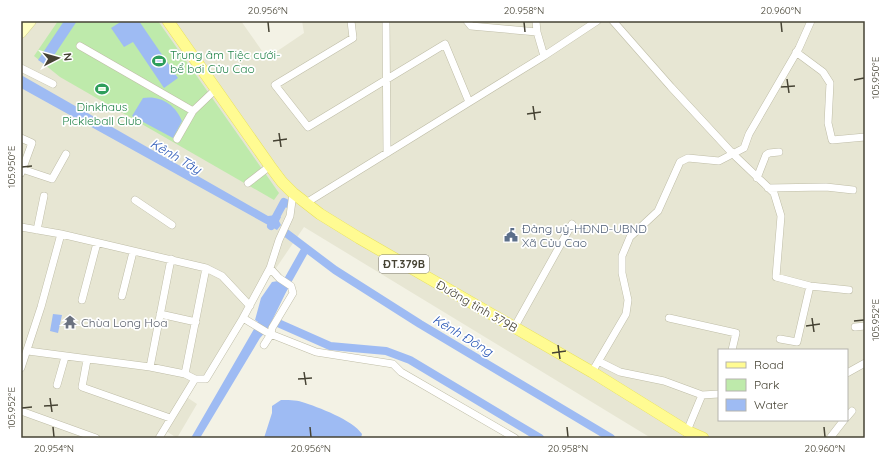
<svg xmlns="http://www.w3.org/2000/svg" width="886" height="459" viewBox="0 0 886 459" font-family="Quicksand,sans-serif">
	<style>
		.residential { fill: #e7e6d3; fill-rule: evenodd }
		.green { fill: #beeaab }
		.water { fill: #9ebbf3 }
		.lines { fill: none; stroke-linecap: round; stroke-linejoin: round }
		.canal { stroke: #9ebbf3; stroke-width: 8 }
		.street-casing { stroke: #bfbda7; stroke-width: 8 }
		.secondary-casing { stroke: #d2d190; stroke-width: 11 }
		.primary-casing { stroke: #e8e15d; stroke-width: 12 }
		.street { stroke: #fff; stroke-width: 7 }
		.secondary { stroke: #ffffc3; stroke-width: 10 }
		.primary { stroke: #fffb92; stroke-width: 11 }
		.ticks { fill: none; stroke: #464334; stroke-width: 1.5 }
		.labels { text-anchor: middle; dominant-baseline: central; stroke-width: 3.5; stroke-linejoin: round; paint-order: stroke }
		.shield { fill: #fff; stroke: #7e7b71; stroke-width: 1 }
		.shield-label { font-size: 11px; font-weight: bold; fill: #464334 }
		.leisure-label { font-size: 12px; fill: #27864d; stroke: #fff; text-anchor: start }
		.service-label { font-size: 12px; fill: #4e5e75; stroke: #fff; text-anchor: start }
		.street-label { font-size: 12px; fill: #464334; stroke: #fff }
		.worship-label { font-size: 12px; fill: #5b616d; stroke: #fff; text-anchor: start }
		.water-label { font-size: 13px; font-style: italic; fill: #2957b6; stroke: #fff }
		.neatline { fill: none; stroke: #464334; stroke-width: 1.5 }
		.ticks-label { font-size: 10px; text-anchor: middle; fill: #464334 }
	</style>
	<rect width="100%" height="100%" fill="#f3f2e5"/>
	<path class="residential" d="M21 21H241L267 58 304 33 302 21H865V438H651L304 227 270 277 267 276 206 379H195L185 396 197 404 177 438 166 431 159 438H21ZM719 350H847V420H719Z"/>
	<path class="green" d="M58 21H158L279 193 274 200 60 77 34 56Z"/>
	<path class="water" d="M64 21H77L47 66 38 60Z
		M122 21H139L178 78 164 88 133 42 124 47 111 28Z
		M21 75 268 216 276 215 281 217 279 221 281 225 277 230 21 88Z
		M143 98C160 95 176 105 182 121L173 138 132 116Z
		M278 281 289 286 268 329 260 338 200 438H191L258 322 255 320 261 298 272 282Z
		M53 314 62 315 58 333 50 331Z
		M281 400C287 400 296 400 302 402 318 407 353 420 362 434L361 438H264L272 413V406Z"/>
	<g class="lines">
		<path class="canal" d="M271 226 284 202 288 204
			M286 233 335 270 420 324 611 438
			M283 289 306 248
			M278 323 330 346 386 351 410 360 540 438"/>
		<g class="street-casing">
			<path id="street" d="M351 21 353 38 275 85 308 127 445 44 469 102
				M386 21 387 153
				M467 21 471 26 537 32
				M536 21 537 32 544 56
				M613 21 671 87 733 154 774 193 781 216 776 277 810 286 797 342 780 339
				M80 46 193 111 215 90
				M796 52 823 72 830 83 828 123 832 140 865 137
				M21 68 53 84
				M21 138 32 143 21 173
				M177 139 193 111
				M22 169 52 179 66 154
				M757 178 766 155 769 153 779 152
				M248 183 270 166
				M768 188 826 187 853 190
				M135 200 172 225
				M306 203 544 56 597 21
				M21 227 61 234 41 307 21 368
				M37 230 44 196
				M61 234 206 268 222 276 250 306
				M810 286 849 290
				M122 296 133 252
				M82 300 97 243
				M160 314 196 322
				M243 318 268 333 316 352 393 364 401 372 515 438
				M669 318 736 333 732 350
				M855 327 865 326
				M514 328 572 224
				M264 345 271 334 272 328 293 293 291 286 279 278 270 268
				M28 351 150 367 185 374
				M87 360 82 387 170 418
				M600 362 620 372 664 381 702 395
				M150 367 171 259
				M592 372 626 314 628 300 622 273V256L630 237 658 211 680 162 688 158 719 161 744 148 749 134 799 48 811 21
				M847 373 865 363
				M195 379H206L243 318 270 268 279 240 290 216 293 193
				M57 385 65 357
				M21 411 96 438
				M847 417 852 411
				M687 431 702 395 719 394
				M159 438 195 379 185 374 206 268
				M830 438 844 420"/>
		</g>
		<g class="secondary-casing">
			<path id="secondary" d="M21 33 31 21"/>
		</g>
		<g class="primary-casing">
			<path id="primary" d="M168 21 270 166 282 182 293 193 320 214 359 238 592 372 687 431 703 438"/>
		</g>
		<use href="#street" class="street"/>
		<use href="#secondary" class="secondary"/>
		<use href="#primary" class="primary"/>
	</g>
	<path class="ticks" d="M268 22 269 32M524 22 525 32M781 22 782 32M787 79 789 93M854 80 864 78M781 87 795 86M533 106 535 120M527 114 541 112M279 133 281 147M273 141 287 139M22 167 32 166M812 318 814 332M854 321 864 320M806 326 820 324M558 345 560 359M552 353 566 351M304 372 306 385M298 379 312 378M50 398 52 412M44 406 58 405M22 408 32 407M53 427 54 437M310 427 311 437M567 427 568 437M824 427 825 437"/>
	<defs>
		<g id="stadium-bare" transform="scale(1.08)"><path d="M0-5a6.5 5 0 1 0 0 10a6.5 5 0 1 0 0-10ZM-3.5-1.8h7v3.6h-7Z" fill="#2e9e5b" stroke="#fff" stroke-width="2.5" paint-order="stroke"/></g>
		<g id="civic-bare" transform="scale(1.08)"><path d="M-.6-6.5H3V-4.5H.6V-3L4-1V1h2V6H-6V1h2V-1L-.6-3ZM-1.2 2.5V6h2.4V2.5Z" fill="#5c6f8a" stroke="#fff" stroke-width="2.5" paint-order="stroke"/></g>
		<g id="temple-bare" transform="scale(1.08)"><path d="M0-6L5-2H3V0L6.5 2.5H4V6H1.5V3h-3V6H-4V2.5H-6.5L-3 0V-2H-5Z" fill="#6b7280" stroke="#fff" stroke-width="2.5" paint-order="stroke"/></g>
	</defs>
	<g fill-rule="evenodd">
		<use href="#stadium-bare" x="159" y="61"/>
		<use href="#stadium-bare" x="102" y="89"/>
		<use href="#civic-bare" x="511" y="235"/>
		<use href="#temple-bare" x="70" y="322"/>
	</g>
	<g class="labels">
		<rect class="shield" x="379" y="255" width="50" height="18" rx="3"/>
		<g class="shield-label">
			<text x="404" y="264">ĐT.379B</text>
		</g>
		<g class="leisure-label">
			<text x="170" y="54">Trung âm Tiệc cưới-<tspan x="170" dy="14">bể bơi Cửu Cao</tspan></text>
			<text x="102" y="106" text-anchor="middle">Dinkhaus<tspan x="102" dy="14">Pickleball Club</tspan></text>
		</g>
		<g class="service-label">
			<text x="522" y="228">Đảng uỷ-HĐND-UBND<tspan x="522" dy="14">Xã Củu Cao</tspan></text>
		</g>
		<g class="street-label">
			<text transform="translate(477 306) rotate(30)">Đường tỉnh 379B</text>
		</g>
		<g class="worship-label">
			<text x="81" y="322">Chùa Long Hoa</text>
		</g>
		<g class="water-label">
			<text transform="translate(176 156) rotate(30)">Kênh Tây</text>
			<text transform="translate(463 335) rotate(31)">Kênh Đông</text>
		</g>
	</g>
	<rect width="886" height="459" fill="none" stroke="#ffffff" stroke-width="44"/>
	<rect x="718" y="349" width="130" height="72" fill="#ffffff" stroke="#b5b4ae"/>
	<rect x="726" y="362" width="20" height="6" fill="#fffb92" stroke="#b5b4ae"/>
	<text x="754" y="369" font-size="12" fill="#464334">Road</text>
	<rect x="726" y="379" width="20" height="12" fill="#beeaab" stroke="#b5b4ae"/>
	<text x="754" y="389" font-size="12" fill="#464334">Park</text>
	<rect x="726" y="399" width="20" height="12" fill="#9ebbf3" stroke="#b5b4ae"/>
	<text x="754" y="409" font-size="12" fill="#464334">Water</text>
	<g transform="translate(58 58) rotate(84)" stroke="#ffffff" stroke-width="3" paint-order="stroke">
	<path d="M0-3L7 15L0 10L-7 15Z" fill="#464334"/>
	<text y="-6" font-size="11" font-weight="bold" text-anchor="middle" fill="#464334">N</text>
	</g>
	<rect x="22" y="22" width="842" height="415" class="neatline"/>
	<g class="ticks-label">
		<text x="268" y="14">20.956°N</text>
		<text x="524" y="14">20.958°N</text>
		<text x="781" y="14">20.960°N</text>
		<text transform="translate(875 78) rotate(-90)" y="4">105.950°E</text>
		<text transform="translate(11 167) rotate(-90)" y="4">105.950°E</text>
		<text transform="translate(875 320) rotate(-90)" y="4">105.952°E</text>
		<text transform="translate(11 408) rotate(-90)" y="4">105.952°E</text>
		<text x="54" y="452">20.954°N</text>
		<text x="311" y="452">20.956°N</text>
		<text x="568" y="452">20.958°N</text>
		<text x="825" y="452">20.960°N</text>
	</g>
</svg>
